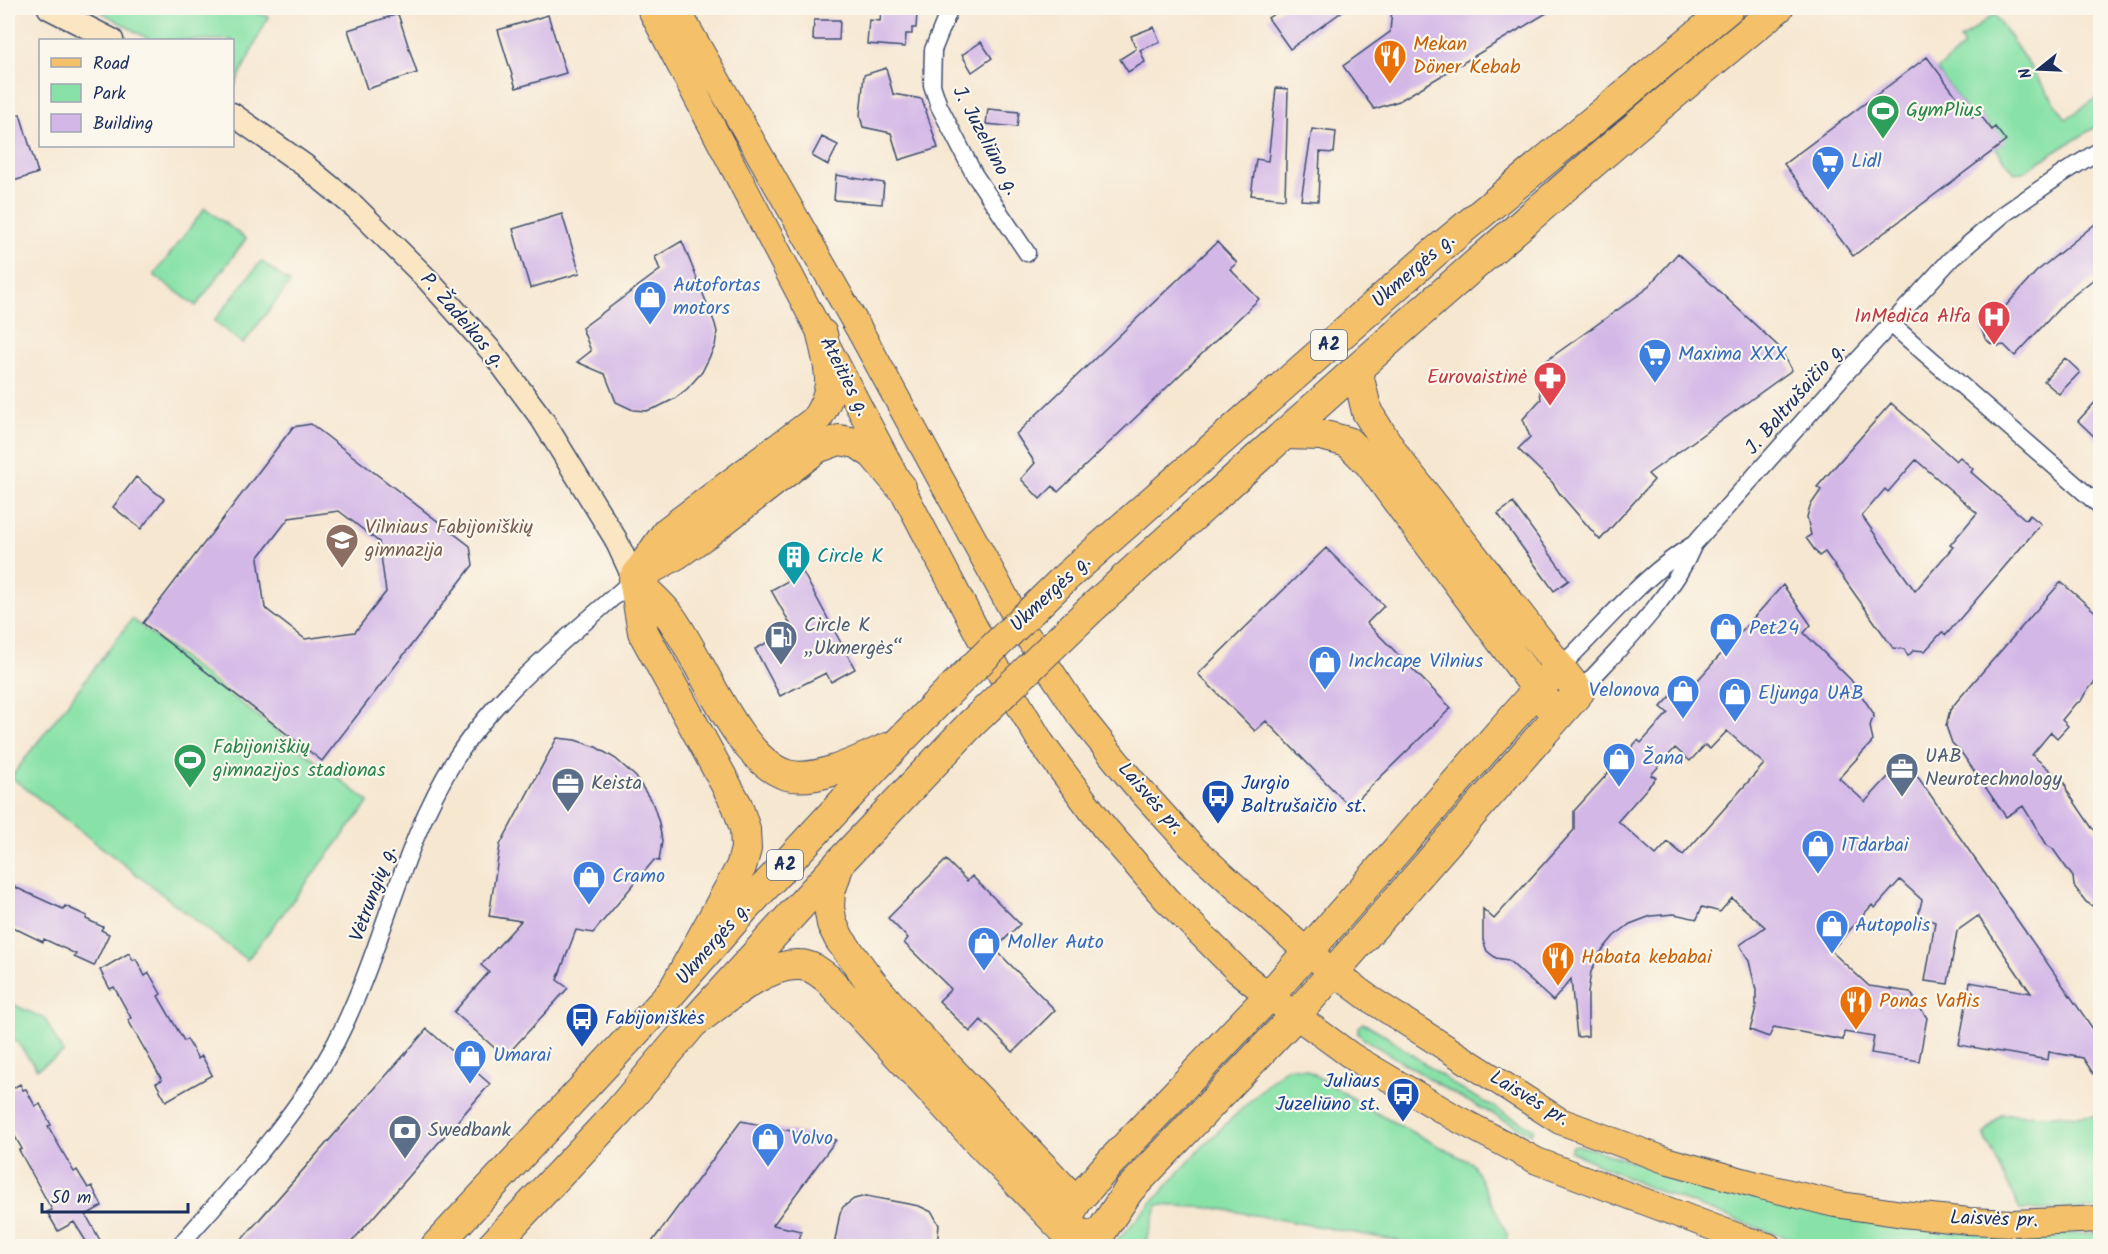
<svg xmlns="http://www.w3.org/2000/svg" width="2108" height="1254" viewBox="0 0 2108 1254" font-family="Kalam,sans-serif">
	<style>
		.green { fill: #88e2a7; stroke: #528882; stroke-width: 1.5 }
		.building { fill: #d3b7e7; fill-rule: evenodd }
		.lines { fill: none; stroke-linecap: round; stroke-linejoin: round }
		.street-casing { stroke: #3c4b6f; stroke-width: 19 }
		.secondary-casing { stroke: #3c4b6f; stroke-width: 25 }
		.primary-casing { stroke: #3c4b6f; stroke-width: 28 }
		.highway-casing { stroke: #3c4b6f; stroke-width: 32 }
		.street { stroke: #fff; stroke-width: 16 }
		.secondary { stroke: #fbe6c3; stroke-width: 22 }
		.primary { stroke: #f4c16a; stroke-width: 26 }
		.highway { stroke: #f4c16a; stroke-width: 30 }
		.highway-bridge-casing { stroke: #3c4b6f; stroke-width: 32; stroke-linecap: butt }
		.highway-bridge { stroke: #f4c16a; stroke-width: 30 }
		.labels { text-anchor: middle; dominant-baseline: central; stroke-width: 4.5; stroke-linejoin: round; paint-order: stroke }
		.shield { fill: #fbf7ec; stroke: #5e6b89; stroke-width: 1.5 }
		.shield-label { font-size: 18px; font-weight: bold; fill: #1b2f5e }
		.food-label { font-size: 20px; fill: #c56008; stroke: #fbf7ec; text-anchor: start }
		.leisure-label { font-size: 20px; fill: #27864d; stroke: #fbf7ec; text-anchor: start }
		.street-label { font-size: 20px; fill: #1b2f5e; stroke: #fbf7ec }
		.shop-label { font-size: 20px; fill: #366cbe; stroke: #fbf7ec; text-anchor: start }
		.health-label { font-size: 20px; fill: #be3a42; stroke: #fbf7ec; text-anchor: end }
		.education-label { font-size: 20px; fill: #785e54; stroke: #fbf7ec; text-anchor: start }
		.culture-label { font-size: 20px; fill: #0d838f; stroke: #fbf7ec; text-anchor: start }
		.service-label { font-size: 20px; fill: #4e5e75; stroke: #fbf7ec; text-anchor: start }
		.transit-label { font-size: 20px; fill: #164399; stroke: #fbf7ec; text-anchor: start }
	</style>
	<rect width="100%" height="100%" fill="#fbf7ec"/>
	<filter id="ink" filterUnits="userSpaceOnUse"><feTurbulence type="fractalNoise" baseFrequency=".0167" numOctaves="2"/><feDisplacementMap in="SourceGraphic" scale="12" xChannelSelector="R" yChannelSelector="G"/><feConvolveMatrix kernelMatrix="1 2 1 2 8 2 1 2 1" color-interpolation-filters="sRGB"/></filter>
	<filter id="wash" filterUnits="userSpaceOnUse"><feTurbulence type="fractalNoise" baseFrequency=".008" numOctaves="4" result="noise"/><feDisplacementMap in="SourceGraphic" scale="24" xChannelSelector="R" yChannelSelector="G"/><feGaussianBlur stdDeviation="1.35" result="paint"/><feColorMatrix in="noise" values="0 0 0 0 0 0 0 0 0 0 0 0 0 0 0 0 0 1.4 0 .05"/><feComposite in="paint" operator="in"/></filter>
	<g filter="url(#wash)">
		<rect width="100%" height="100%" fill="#f6e7d1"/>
		<path class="green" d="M94 8H245L268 17 234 87 232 40H150Z
			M1994 14 2066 119 2100 96V124L2023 172 2015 173 1996 149 2005 141 1995 128 1992 130 1978 112 1972 117 1937 70 1964 46 1960 40Z
			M205 208 246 239 196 306 154 275Z
			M261 261 290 283 243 344 214 321Z
			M132 619 369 802 247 960 11 777Z
			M8 1002 45 1019 63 1053 37 1069 17 1042 8 1038Z
			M1363 1023 1380 1032 1459 1088 1534 1129 1531 1134 1456 1095 1364 1039 1358 1034V1027Z
			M1289 1067 1305 1069 1378 1114 1473 1164 1508 1236 1506 1246H1427L1215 1208 1158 1205 1144 1246H1112L1204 1145 1277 1075Z
			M2001 1114 2100 1116V1209L2020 1210 1984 1134Z
			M1578 1145 1689 1179 1817 1213 1934 1230 2004 1235 2100 1233V1246H1821L1778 1235 1647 1187 1570 1151 1572 1146Z"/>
		<g id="blocks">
			<path class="building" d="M1283 8H1347L1290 49 1268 18Z
				M1392 8H1555L1399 101 1374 109 1343 66 1390 32Z
				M881 10 917 13 916 28H912V34H906L905 47 867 44 869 20 880 21Z
				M398 14 417 73 367 89 348 30Z
				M548 15 566 73 516 88 498 30Z
				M814 20H840L839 40H813Z
				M1154 27 1160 42 1140 50 1145 62 1128 72 1120 59 1136 49 1131 36Z
				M981 42 992 58 972 72 962 55Z
				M1927 57 1972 117 1978 112 1992 130 1995 127 2006 141 1853 256 1784 164Z
				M886 68 893 94 922 99 938 148 899 160 891 133 863 127 860 116 864 75Z
				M1276 88 1288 89 1285 199 1251 195 1256 159 1268 161Z
				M988 109 1019 112 1017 127 986 124Z
				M20 114 38 173 8 183V118Z
				M1312 129 1336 132 1334 153 1320 152 1318 201 1301 200Z
				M822 137 838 145 828 165 812 156Z
				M836 175 884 183 882 204 834 200Z
				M562 214 580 273 530 288 513 229Z
				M2100 220V274L2064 303 2015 356 2004 345 1998 346 1990 343 1985 338 1982 330V322L1987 314 1994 310 2003 309 2036 272Z
				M682 241 715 324 717 332 715 346 702 372 687 389 674 399 658 407 646 411 633 410 616 402 605 374 577 362 591 351 582 328 660 270 655 257Z
				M1217 242 1237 263 1230 269 1259 299 1058 492 1053 486 1040 499 1021 479 1035 463 1016 434Z
				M1678 253 1779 347 1792 370 1648 474 1654 480 1600 540 1560 494 1552 482 1518 449 1530 437 1523 419 1541 399 1536 368 1644 291Z
				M2065 358 2080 372 2059 394 2044 381Z
				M2100 397V442L2078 421Z
				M1891 403 1956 461 1960 457 1973 469 1971 472 2026 520 2030 515 2041 524 1946 635 1942 632 1925 651 1914 650 1908 656 1904 649 1893 648 1825 552 1819 556 1806 538 1811 535 1807 517 1810 506 1821 490 1817 487ZM1916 460 1977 513 1950 545 1953 547 1915 591 1862 516 1885 489 1888 492Z
				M311 424 470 546 473 565 322 761 143 623 293 427ZM339 511 379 542 386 592 355 632 305 639 265 608 258 558 289 518Z
				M136 477 164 499 141 529 113 507Z
				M1513 503 1569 580 1554 591 1498 514Z
				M1326 548 1384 606 1367 623 1451 708 1350 807 1266 721 1255 731 1198 674Z
				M799 565 855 669 831 682 826 673 780 696 755 649 793 629 771 590 788 581 784 574Z
				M2061 582 2100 616V676L2086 692 2081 701 2075 704 2062 720 2068 726 2057 738 2051 732 2032 755 2065 783 2067 791 2092 828 2100 834V911L2086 902 2074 886 2073 877 2053 849 2047 845 2023 806 2006 817 1961 752 1952 743 1946 726 1950 710 1957 701Z
				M1783 585 1811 625 1804 633 1851 680 1874 714 1870 726 1873 741 1839 778 1865 802 1889 776 1902 778 1918 777 2100 1039V1084L2083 1058 2049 1052 2048 1060 1959 1045 1970 982 2031 993 1978 916 1957 931 1948 984 1925 981 1935 922 1918 916 1922 900 1900 880 1875 908 1872 905 1831 951 1869 986 1910 992 1927 1018 1919 1061 1871 1053 1874 1037 1844 1032 1843 1040 1774 1027 1769 1037 1750 1030 1756 1007V990L1749 961 1740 945 1765 927 1732 898 1720 912 1702 907 1697 919 1674 914 1651 916 1630 924 1614 936 1600 953 1591 972 1588 992V1036L1577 1037 1571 979 1553 1001 1508 960 1496 958 1487 951 1483 940V909L1494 919 1574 830V811L1638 740 1641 743 1668 713 1661 707 1681 685 1688 691ZM1727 731 1764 764 1683 855 1668 842 1656 855 1618 821 1656 778 1651 775 1675 748 1690 761 1705 745 1710 749Z
				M557 738 575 740 596 747 616 759 636 777 653 804 659 823 662 841 659 861 654 860 593 933 576 930 557 980 568 988 505 1057 454 1012 489 972 481 965 521 921 489 916 500 845Z
				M946 860 967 881 972 876 1020 924 995 949 1055 1010 1013 1052 981 1020 970 1032 939 1001 951 989 904 943 908 938 888 918Z
				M8 884 63 909 65 906 87 916 86 919 103 927 101 930 109 934 94 966 74 957 76 954 44 939 43 942 8 925Z
				M129 953 133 960 136 959 145 976 149 973 161 994 158 996 184 1041 187 1039 198 1059 202 1056 212 1075 166 1101 156 1083 162 1080 128 1020 131 1018 114 987 110 989 100 970Z
				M427 1029 490 1084 348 1246H236Z
				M20 1084 23 1090 26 1089 35 1106 40 1104 51 1125 48 1126 74 1172 77 1170 88 1188 92 1186 102 1206 86 1215 101 1242 94 1246H89L74 1222 58 1231 47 1212 52 1210 19 1150 22 1149 8 1124V1091Z
				M741 1121 836 1140 773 1225 801 1231 798 1246H649Z
				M866 1196 919 1206 932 1212 939 1225 937 1246H834L840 1213 843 1207 854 1199Z"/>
		</g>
	</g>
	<g filter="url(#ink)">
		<use href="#blocks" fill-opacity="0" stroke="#3c4b6f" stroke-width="1.5"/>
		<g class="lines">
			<g class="street-casing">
				<path id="street" d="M950 8 933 50 932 85 939 106 974 174 1027 253
					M1891 324 2100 506
					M1559 668C1604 626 1641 576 1694 544L1845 374 1951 259 2004 214 2062 174 2100 150
					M1579 692C1620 647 1670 601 1694 544
					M179 1246C233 1185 298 1115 336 1042 383 951 401 844 456 758 502 687 572 635 634 579"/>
			</g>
			<g class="secondary-casing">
				<path id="secondary" d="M49 8 112 40
					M232 114 304 165 355 207 428 280 492 352 542 419 615 538 634 579"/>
			</g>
			<g class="primary-casing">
				<path id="primary" d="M650 8 986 649 1042 744 1104 827 1166 899 1238 971 1269 996 1353 1057 1454 1117 1537 1161 1747 1240 1768 1246
					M676 8 860 331 1022 628 1081 717 1133 782 1192 847 1307 952 1370 999 1560 1121 1665 1160 1761 1186 1835 1204 1903 1214 1969 1221 2013 1223 2100 1219"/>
			</g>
			<g class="highway-casing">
				<path id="highway" d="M1284 434 1321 435 1348 442 1370 464 1549 705
					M644 573 677 554 707 533 817 448 839 440 857 443 873 454 901 487
					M1065 578 1435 252 1729 8
					M634 579C645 591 659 602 669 615 700 655 736 760 787 775 816 783 861 760 887 748
					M1090 610C1315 405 1542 201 1778 8
					M839 864 830 892 829 907 832 924 840 940 871 982 903 1020 1076 1202
					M674 989 741 867 746 849 745 829 737 805 643 632 634 579 667 532 815 421C838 388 830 371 822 334
					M693 1023C721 1003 764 963 799 965 811 965 819 972 828 979L976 1139 1063 1229 1097 1238 1129 1190 1295 1016 1579 692 1397 459 1367 412 1357 370
					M1063 1229 1076 1202 1107 1166 1269 996 1537 690 1559 668
					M436 1246 665 1000 745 908 898 743 946 694
					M492 1246 618 1112 693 1023 840 862 970 725"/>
			</g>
			<use href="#street" class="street"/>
			<use href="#secondary" class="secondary"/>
			<use href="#primary" class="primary"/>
			<use href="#highway" class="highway"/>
			<g class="highway-bridge-casing">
				<path id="highway-bridge" d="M946 694 1065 578
					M970 725 1090 610"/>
			</g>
			<use href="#highway-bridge" class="highway-bridge"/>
		</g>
	</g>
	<defs>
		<g id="restaurant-pin" transform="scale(1.725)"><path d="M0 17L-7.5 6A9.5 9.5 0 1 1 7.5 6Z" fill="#e8710a" stroke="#fbf7ec"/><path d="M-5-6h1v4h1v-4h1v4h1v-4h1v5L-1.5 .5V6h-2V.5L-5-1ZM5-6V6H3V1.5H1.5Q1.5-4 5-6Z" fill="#fff"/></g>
		<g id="stadium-pin" transform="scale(1.725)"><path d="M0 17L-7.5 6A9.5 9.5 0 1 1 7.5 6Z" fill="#2e9e5b" stroke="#fbf7ec"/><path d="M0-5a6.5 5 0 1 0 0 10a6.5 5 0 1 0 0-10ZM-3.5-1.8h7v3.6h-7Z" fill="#fff"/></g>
		<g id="supermarket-pin" transform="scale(1.725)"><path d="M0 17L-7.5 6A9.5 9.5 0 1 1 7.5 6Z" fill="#3f7fe0" stroke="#fbf7ec"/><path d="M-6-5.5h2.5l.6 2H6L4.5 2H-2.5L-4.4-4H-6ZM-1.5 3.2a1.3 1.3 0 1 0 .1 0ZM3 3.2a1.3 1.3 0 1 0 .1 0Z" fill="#fff"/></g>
		<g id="shop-pin" transform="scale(1.725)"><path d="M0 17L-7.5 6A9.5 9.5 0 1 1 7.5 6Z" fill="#3f7fe0" stroke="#fbf7ec"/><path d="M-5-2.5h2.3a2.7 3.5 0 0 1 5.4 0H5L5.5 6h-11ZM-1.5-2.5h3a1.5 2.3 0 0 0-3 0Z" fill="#fff"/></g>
		<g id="hospital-pin" transform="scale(1.725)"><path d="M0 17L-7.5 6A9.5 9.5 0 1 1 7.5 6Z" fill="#e0444e" stroke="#fbf7ec"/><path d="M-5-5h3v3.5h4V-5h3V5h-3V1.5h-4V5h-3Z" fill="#fff"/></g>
		<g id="pharmacy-pin" transform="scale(1.725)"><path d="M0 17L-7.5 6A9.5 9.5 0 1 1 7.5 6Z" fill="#e0444e" stroke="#fbf7ec"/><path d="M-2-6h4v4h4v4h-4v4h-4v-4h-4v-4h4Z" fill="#fff"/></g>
		<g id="school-pin" transform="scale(1.725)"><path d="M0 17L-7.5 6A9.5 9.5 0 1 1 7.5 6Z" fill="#8d6e63" stroke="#fbf7ec"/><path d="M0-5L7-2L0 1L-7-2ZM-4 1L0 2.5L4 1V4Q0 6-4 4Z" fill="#fff"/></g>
		<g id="building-pin" transform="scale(1.725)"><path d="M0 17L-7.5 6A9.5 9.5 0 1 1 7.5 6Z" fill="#0f9aa8" stroke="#fbf7ec"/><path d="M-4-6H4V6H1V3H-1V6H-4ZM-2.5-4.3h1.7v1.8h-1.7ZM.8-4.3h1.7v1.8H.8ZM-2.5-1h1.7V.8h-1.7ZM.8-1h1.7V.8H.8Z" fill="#fff"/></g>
		<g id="fuel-pin" transform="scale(1.725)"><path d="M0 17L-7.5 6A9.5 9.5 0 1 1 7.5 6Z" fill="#5c6f8a" stroke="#fbf7ec"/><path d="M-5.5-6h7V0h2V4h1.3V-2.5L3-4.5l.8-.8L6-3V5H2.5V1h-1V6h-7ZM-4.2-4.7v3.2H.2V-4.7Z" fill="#fff"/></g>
		<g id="office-pin" transform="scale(1.725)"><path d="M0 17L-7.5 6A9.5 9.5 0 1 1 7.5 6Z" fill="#5c6f8a" stroke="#fbf7ec"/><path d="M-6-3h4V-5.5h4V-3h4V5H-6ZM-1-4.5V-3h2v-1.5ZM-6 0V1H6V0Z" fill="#fff"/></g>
		<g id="bus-pin" transform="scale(1.725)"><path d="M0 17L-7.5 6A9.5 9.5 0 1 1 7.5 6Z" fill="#1a4fb4" stroke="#fbf7ec"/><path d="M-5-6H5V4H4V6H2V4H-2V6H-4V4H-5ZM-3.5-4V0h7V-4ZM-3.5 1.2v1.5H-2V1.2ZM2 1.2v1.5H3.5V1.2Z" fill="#fff"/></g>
		<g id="bank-pin" transform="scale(1.725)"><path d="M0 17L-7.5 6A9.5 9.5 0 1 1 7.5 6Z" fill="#5c6f8a" stroke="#fbf7ec"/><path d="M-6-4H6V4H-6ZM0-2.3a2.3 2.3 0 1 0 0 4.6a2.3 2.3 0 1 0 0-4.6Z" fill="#fff"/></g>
	</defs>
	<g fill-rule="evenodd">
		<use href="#restaurant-pin" x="1390" y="56"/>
		<use href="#stadium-pin" x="1883" y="111"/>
		<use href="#supermarket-pin" x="1828" y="162"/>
		<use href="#shop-pin" x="650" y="297"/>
		<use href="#hospital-pin" x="1994" y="317"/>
		<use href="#supermarket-pin" x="1655" y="355"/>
		<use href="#pharmacy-pin" x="1550" y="378"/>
		<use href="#school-pin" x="342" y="540"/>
		<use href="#building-pin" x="794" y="557"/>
		<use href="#shop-pin" x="1726" y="629"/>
		<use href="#fuel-pin" x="781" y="637"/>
		<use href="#shop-pin" x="1325" y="662"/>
		<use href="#shop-pin" x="1683" y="691"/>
		<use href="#shop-pin" x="1735" y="694"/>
		<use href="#shop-pin" x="1619" y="759"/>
		<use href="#stadium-pin" x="190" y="760"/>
		<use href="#office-pin" x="1902" y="769"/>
		<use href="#office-pin" x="568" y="784"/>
		<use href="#bus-pin" x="1218" y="796"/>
		<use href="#shop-pin" x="1818" y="846"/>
		<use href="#shop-pin" x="589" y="877"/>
		<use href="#shop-pin" x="1832" y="926"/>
		<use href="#shop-pin" x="984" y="943"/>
		<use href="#restaurant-pin" x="1558" y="958"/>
		<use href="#restaurant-pin" x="1856" y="1002"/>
		<use href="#bus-pin" x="582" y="1019"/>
		<use href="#shop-pin" x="470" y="1056"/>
		<use href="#bus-pin" x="1403" y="1094"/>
		<use href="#bank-pin" x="405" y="1131"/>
		<use href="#shop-pin" x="768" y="1139"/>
	</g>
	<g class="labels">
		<g class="shield">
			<rect x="1311" y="330" width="36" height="30" rx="4.5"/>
			<rect x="767" y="850" width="36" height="30" rx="4.5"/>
		</g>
		<g class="shield-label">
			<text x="1329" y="345">A2</text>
			<text x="785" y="865">A2</text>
		</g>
		<g class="food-label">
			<text x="1413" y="45">Mekan<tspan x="1413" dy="23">Döner Kebab</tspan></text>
			<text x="1581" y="958">Habata kebabai</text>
			<text x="1879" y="1002">Ponas Vaflis</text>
		</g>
		<g class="leisure-label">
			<text x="1906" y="111">GymPlius</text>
			<text x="213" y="748">Fabijoniškių<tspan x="213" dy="23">gimnazijos stadionas</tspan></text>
		</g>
		<g class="street-label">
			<text transform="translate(985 141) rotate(62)">J. Juzeliūno g.</text>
			<text transform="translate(1414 271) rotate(-41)">Ukmergės g.</text>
			<text transform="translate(462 321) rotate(49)">P. Žadeikos g.</text>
			<text transform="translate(844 377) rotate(63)">Ateities g.</text>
			<text transform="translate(1796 399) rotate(-49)">J. Baltrušaičio g.</text>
			<text transform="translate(1051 594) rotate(-43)">Ukmergės g.</text>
			<text transform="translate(1150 799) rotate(49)">Laisvės pr.</text>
			<text transform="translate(374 894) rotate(-70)">Vėtrungių g.</text>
			<text transform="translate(714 944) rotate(-49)">Ukmergės g.</text>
			<text transform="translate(1529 1099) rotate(31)">Laisvės pr.</text>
			<text transform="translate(1994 1220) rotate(2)">Laisvės pr.</text>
		</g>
		<g class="shop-label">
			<text x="1851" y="162">Lidl</text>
			<text x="673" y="286">Autofortas<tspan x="673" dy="23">motors</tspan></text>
			<text x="1678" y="355">Maxima XXX</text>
			<text x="1749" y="629">Pet24</text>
			<text x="1348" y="662">Inchcape Vilnius</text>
			<text x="1660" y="691" text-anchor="end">Velonova</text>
			<text x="1758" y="694">Eljunga UAB</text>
			<text x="1642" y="759">Žana</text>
			<text x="1841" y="846">ITdarbai</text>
			<text x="612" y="877">Cramo</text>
			<text x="1855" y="926">Autopolis</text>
			<text x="1007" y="943">Moller Auto</text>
			<text x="493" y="1056">Umarai</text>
			<text x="791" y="1139">Volvo</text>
		</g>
		<g class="health-label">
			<text x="1971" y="317">InMedica Alfa</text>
			<text x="1527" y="378">Eurovaistinė</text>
		</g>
		<g class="education-label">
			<text x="365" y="528">Vilniaus Fabijoniškių<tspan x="365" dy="23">gimnazija</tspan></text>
		</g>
		<g class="culture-label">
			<text x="817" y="557">Circle K</text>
		</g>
		<g class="service-label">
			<text x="804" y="626">Circle K<tspan x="804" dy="23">„Ukmergės“</tspan></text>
			<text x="1925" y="757">UAB<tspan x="1925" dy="23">Neurotechnology</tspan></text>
			<text x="591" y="784">Keista</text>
			<text x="428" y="1131">Swedbank</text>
		</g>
		<g class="transit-label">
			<text x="1241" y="784">Jurgio<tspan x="1241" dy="23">Baltrušaičio st.</tspan></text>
			<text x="605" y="1019">Fabijoniškės</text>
			<text x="1380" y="1082" text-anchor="end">Juliaus<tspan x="1380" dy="23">Juzeliūno st.</tspan></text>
		</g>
	</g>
	<rect width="2108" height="1254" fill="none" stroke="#fbf7ec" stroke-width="30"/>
	<rect x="39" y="39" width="195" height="108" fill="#fbf7ec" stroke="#a1a7b3" stroke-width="1.5"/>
	<rect x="51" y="58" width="30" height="9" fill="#f4c16a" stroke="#a1a7b3" stroke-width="1.5"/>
	<text x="93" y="69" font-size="18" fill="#1b2f5e">Road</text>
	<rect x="51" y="84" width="30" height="18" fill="#88e2a7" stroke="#a1a7b3" stroke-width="1.5"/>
	<text x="93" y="99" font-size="18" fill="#1b2f5e">Park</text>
	<rect x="51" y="114" width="30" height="18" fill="#d3b7e7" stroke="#a1a7b3" stroke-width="1.5"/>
	<text x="93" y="129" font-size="18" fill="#1b2f5e">Building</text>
	<g transform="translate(2039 69) rotate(252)" stroke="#fbf7ec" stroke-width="4.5" paint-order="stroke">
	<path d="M0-4.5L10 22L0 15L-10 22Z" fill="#1b2f5e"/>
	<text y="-9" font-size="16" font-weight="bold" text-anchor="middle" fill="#1b2f5e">N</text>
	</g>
	<path d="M42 1203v9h146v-9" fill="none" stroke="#1b2f5e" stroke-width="3"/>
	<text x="51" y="1203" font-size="18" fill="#1b2f5e" stroke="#fbf7ec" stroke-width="4.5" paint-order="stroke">50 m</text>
</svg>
